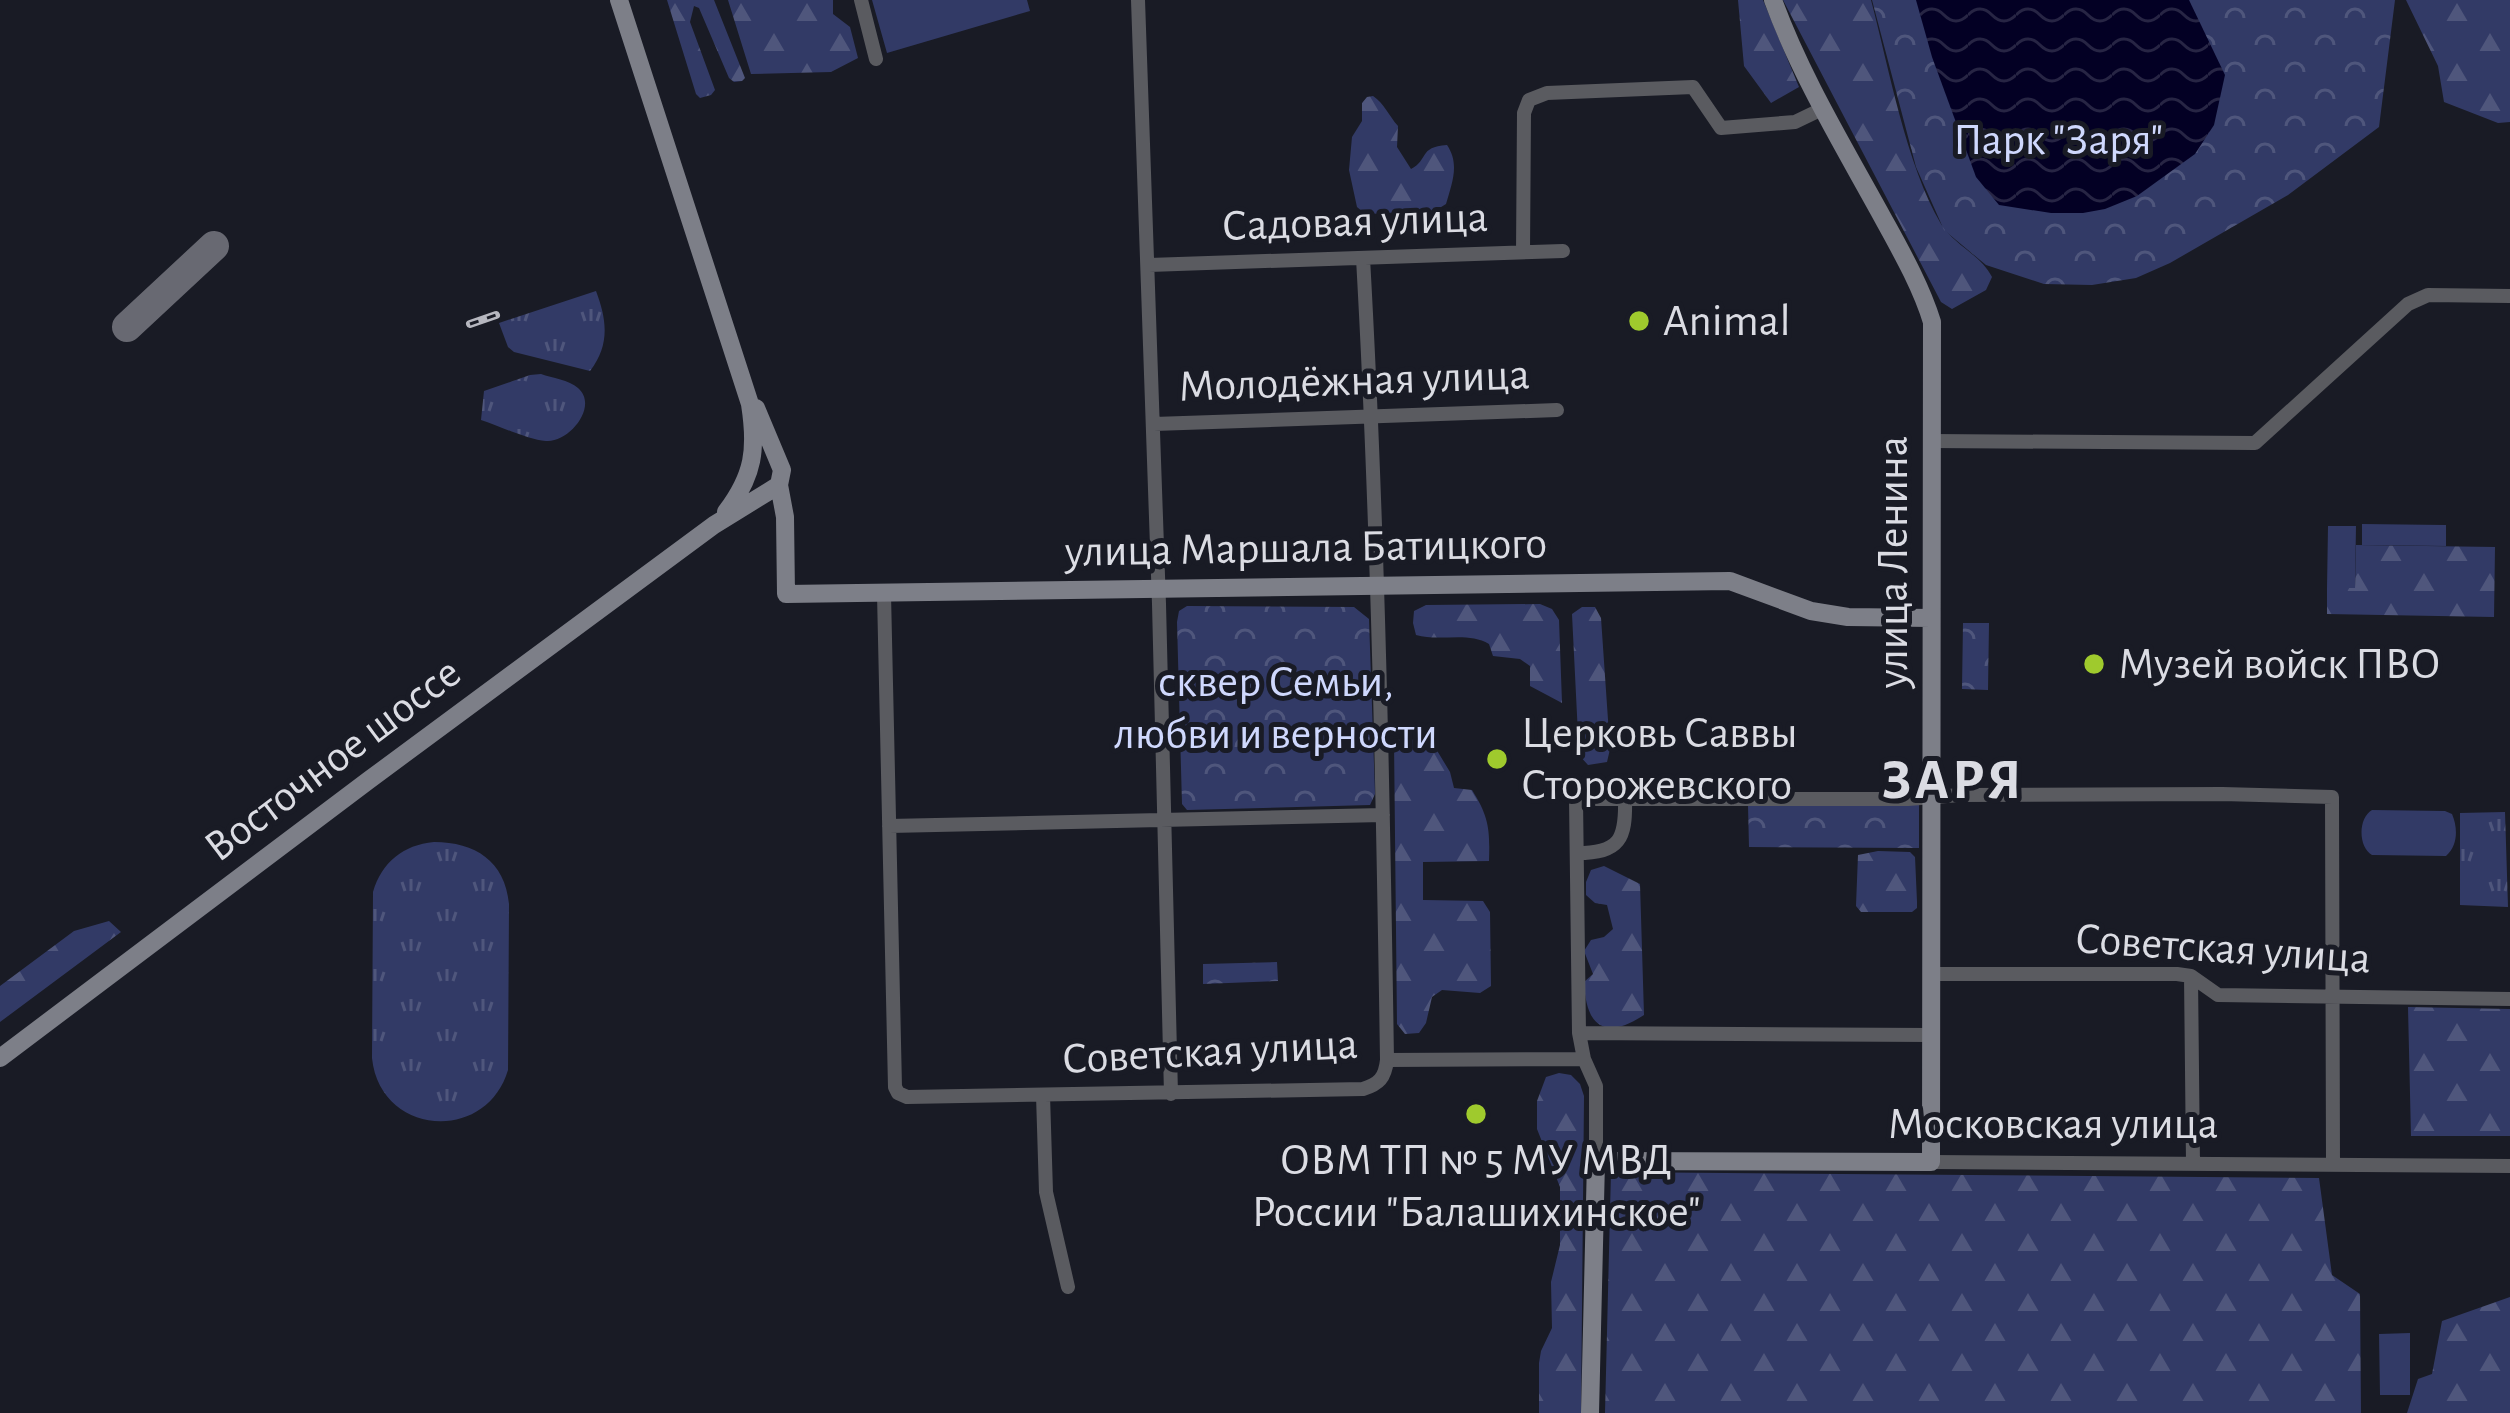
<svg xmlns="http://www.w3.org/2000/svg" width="2510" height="1413" viewBox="0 0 2510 1413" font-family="'Alegreya Sans',sans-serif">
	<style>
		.grass { fill: url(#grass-tufts) }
		.forest { fill: url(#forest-firs) }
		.park { fill: url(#park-crowns) }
		.pitch { fill: #323a66 }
		.water { fill: url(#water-waves) }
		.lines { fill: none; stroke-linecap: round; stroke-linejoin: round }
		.taxiway { stroke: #686972; stroke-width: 30 }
		.street { stroke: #5a5b60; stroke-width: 14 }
		.secondary { stroke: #7d7f88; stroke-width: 18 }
		.rail-casing { stroke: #b6b7bf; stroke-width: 8 }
		.rail { stroke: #191b25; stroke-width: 3; stroke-dasharray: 9; stroke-linecap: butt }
		.poi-dot { fill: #9fca2d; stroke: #191b25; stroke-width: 4.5 }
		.labels { text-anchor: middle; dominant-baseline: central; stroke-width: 10; stroke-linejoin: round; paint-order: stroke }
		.park-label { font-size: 45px; fill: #cfd8fd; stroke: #191b25 }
		.street-label { font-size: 45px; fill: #dbdce3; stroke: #191b25 }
		.poi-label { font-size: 45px; fill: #dbdce3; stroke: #191b25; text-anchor: start }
		.district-label { font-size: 57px; font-weight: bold; letter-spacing: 3px; fill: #dbdce3; stroke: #191b25 }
	</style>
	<defs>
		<pattern id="grass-tufts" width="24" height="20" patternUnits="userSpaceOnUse" patternTransform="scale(3)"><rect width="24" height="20" fill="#323a66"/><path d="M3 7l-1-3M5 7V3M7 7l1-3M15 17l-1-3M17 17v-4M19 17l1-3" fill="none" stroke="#4f567c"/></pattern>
		<pattern id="forest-firs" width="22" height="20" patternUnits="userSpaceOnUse" patternTransform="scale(3)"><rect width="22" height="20" fill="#323a66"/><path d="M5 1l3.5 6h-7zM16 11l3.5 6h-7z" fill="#4f567c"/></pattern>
		<pattern id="park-crowns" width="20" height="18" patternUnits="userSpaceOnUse" patternTransform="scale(3)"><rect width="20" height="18" fill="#323a66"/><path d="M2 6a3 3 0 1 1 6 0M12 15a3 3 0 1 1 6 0" fill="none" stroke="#4f567c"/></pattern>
		<pattern id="water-waves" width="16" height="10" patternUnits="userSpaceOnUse" patternTransform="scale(3)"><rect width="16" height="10" fill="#030024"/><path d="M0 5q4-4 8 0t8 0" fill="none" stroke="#272544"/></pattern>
	</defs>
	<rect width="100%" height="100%" fill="#191b25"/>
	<path class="grass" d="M596 291C607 320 610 345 590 371L514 352 508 347 499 323Z
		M541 374C552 378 569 380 578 388 599 406 569 443 546 441 528 440 500 426 481 420L484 391 530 375Z
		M2505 812 2508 907 2460 905V813Z
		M434 842C475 842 505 861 509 904L508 1070C486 1144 380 1136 372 1058L373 892C382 862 403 845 434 842Z"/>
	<path class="forest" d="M667 0H714L745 78 742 81 734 82 729 78 699 8 694 6 690 22 715 90 711 95 700 98 696 94Z
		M728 0H833V14L850 27 858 58 831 72 751 74Z
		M1738 0H1763L1799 87 1771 103 1744 66Z
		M1783 0H1871C1889 68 1906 164 1941 224 1954 245 1981 255 1992 277L1986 290 1952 309 1941 302Z
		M2406 0H2510V122L2498 123 2444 102 2438 66Z
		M1373 96C1384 103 1389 116 1398 126L1397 147 1411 169C1429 160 1418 147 1447 145 1460 164 1452 183 1446 204L1433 212 1417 210 1378 214 1363 212 1357 207 1349 170 1352 137 1362 121V103L1367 97Z
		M2356 545 2495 547 2494 617 2327 614V588H2355Z
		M1540 604 1552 609 1559 620 1562 703 1530 686V666L1520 659 1493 656 1489 644C1468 631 1440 642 1416 635L1413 623 1414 611 1426 605Z
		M1582 607H1595L1601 618 1610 749 1607 762 1588 765 1579 755 1572 614Z
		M1430 739 1450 772 1454 788 1472 790C1489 817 1490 829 1489 861L1423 862V900L1483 901 1490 912 1491 986 1480 993 1442 990 1432 997 1426 1023 1419 1033 1405 1034 1397 1024 1394 740Z
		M1878 851 1910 852 1915 857 1917 902V908L1912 912H1861L1856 906 1858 855Z
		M1604 866 1640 884 1644 1015C1604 1041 1586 1026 1584 982L1593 974 1584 951 1591 940 1604 937 1613 929 1607 905 1595 903 1586 895V882L1591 870Z
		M109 921 121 932 0 1022V986L74 931Z
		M2408 1007 2510 1009V1136H2411Z
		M1559 1073 1571 1075 1580 1084 1584 1096 1581 1413H1539V1363L1541 1351 1552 1328 1551 1282 1560 1245V1187L1537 1129V1101L1546 1077Z
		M1611 1172 2319 1178 2332 1275 2360 1294 2361 1413H1605Z
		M2510 1297V1413H2407L2418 1379 2432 1374 2442 1321Z"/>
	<path class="park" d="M1872 0H2395L2379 127 2288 195 2170 263 2136 278 2092 285 2044 284 1986 265 1944 230 1916 167Z
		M1187 606 1354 607 1369 619 1375 794 1370 805 1187 810 1182 804 1177 622 1179 611Z
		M1963 623H1989L1988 690 1962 689Z
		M1748 805H1919V848L1749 847Z
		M1277 962 1278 981 1203 984V964Z"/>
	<path class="pitch" d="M872 0H1027L1030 11 887 53Z
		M2362 524 2446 525V546L2362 545Z
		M2328 526H2356L2355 588H2327Z
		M2372 810 2445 811 2452 814C2458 828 2458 846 2446 856L2372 855C2358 847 2358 818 2372 810Z
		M2410 1333V1395H2380L2379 1334Z"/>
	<path class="water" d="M1916 0H2189L2225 75 2214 125 2195 154 2137 196 2105 209 2083 213H2051L1999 205 1976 177 1932 57Z"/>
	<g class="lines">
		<path class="taxiway" d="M127 327 214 246"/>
		<path class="street" d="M861 0 876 59
			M1138 0 1159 604 1171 1094
			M1523 252 1524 113 1529 100 1547 93 1693 87 1721 128 1795 122 1822 109
			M1149 265 1563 251
			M1154 424 1557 410
			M1932 441 2255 443 2408 304 2428 295 2510 296
			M884 594 895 1087 898 1093 907 1097 1363 1089C1379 1084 1385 1078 1387 1060 1383 793 1378 525 1363 258
			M889 826 1383 815
			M1577 853C1620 853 1626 839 1625 799
			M1931 974H2177L2191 976 2218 995 2510 999
			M2191 976 2193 1164
			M1579 1033 1931 1035
			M1387 1060 1584 1059
			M1043 1095 1046 1192 1068 1287
			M1596 1161V1086L1584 1059 1579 1033 1576 799H1908L1960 795 2222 794 2332 797 2333 1165
			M1931 1162 2510 1166"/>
		<path class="secondary" d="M619 0 750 404C757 449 754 475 726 512
			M756 408 782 470
			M779 485 785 517 786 594 1730 581 1811 611 1848 617 1931 618
			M0 1058 369 780 714 525 779 485 782 470
			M1590 1413 1596 1161 1931 1162 1932 322C1920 283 1898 246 1879 211 1841 142 1800 74 1773 0"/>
		<g class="rail-casing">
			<path id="rail" d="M470 324 496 315"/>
		</g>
		<use href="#rail" class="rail"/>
	</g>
	<g class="poi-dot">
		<circle cx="1639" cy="321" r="12"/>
		<circle cx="2094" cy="664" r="12"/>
		<circle cx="1497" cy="759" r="12"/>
		<circle cx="1476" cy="1114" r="12"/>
	</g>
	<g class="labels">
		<g class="park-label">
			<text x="2058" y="140">Парк "Заря"</text>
			<text x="1276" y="682">сквер Семьи,<tspan x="1276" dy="52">любви и верности</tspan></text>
		</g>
		<g class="street-label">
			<text transform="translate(1355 222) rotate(-2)">Садовая улица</text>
			<text transform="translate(1354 381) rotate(-2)">Молодёжная улица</text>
			<text transform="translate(1306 548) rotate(-1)">улица Маршала Батицкого</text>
			<text transform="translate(1893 562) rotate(-90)">улица Ленина</text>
			<text transform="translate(333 760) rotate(-37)">Восточное шоссе</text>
			<text transform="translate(2223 949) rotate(4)">Советская улица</text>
			<text transform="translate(1210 1052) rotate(-3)">Советская улица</text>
			<text x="2053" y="1124">Московская улица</text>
		</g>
		<g class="poi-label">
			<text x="1663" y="321">Animal</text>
			<text x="2118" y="664">Музей войск ПВО</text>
			<text x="1521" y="733">Церковь Саввы<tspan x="1521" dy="52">Сторожевского</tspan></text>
			<text x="1476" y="1160" text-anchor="middle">ОВМ ТП № 5 МУ МВД<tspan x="1476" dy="52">России "Балашихинское"</tspan></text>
		</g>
		<g class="district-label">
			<text x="1953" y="780">ЗАРЯ</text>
		</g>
	</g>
</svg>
